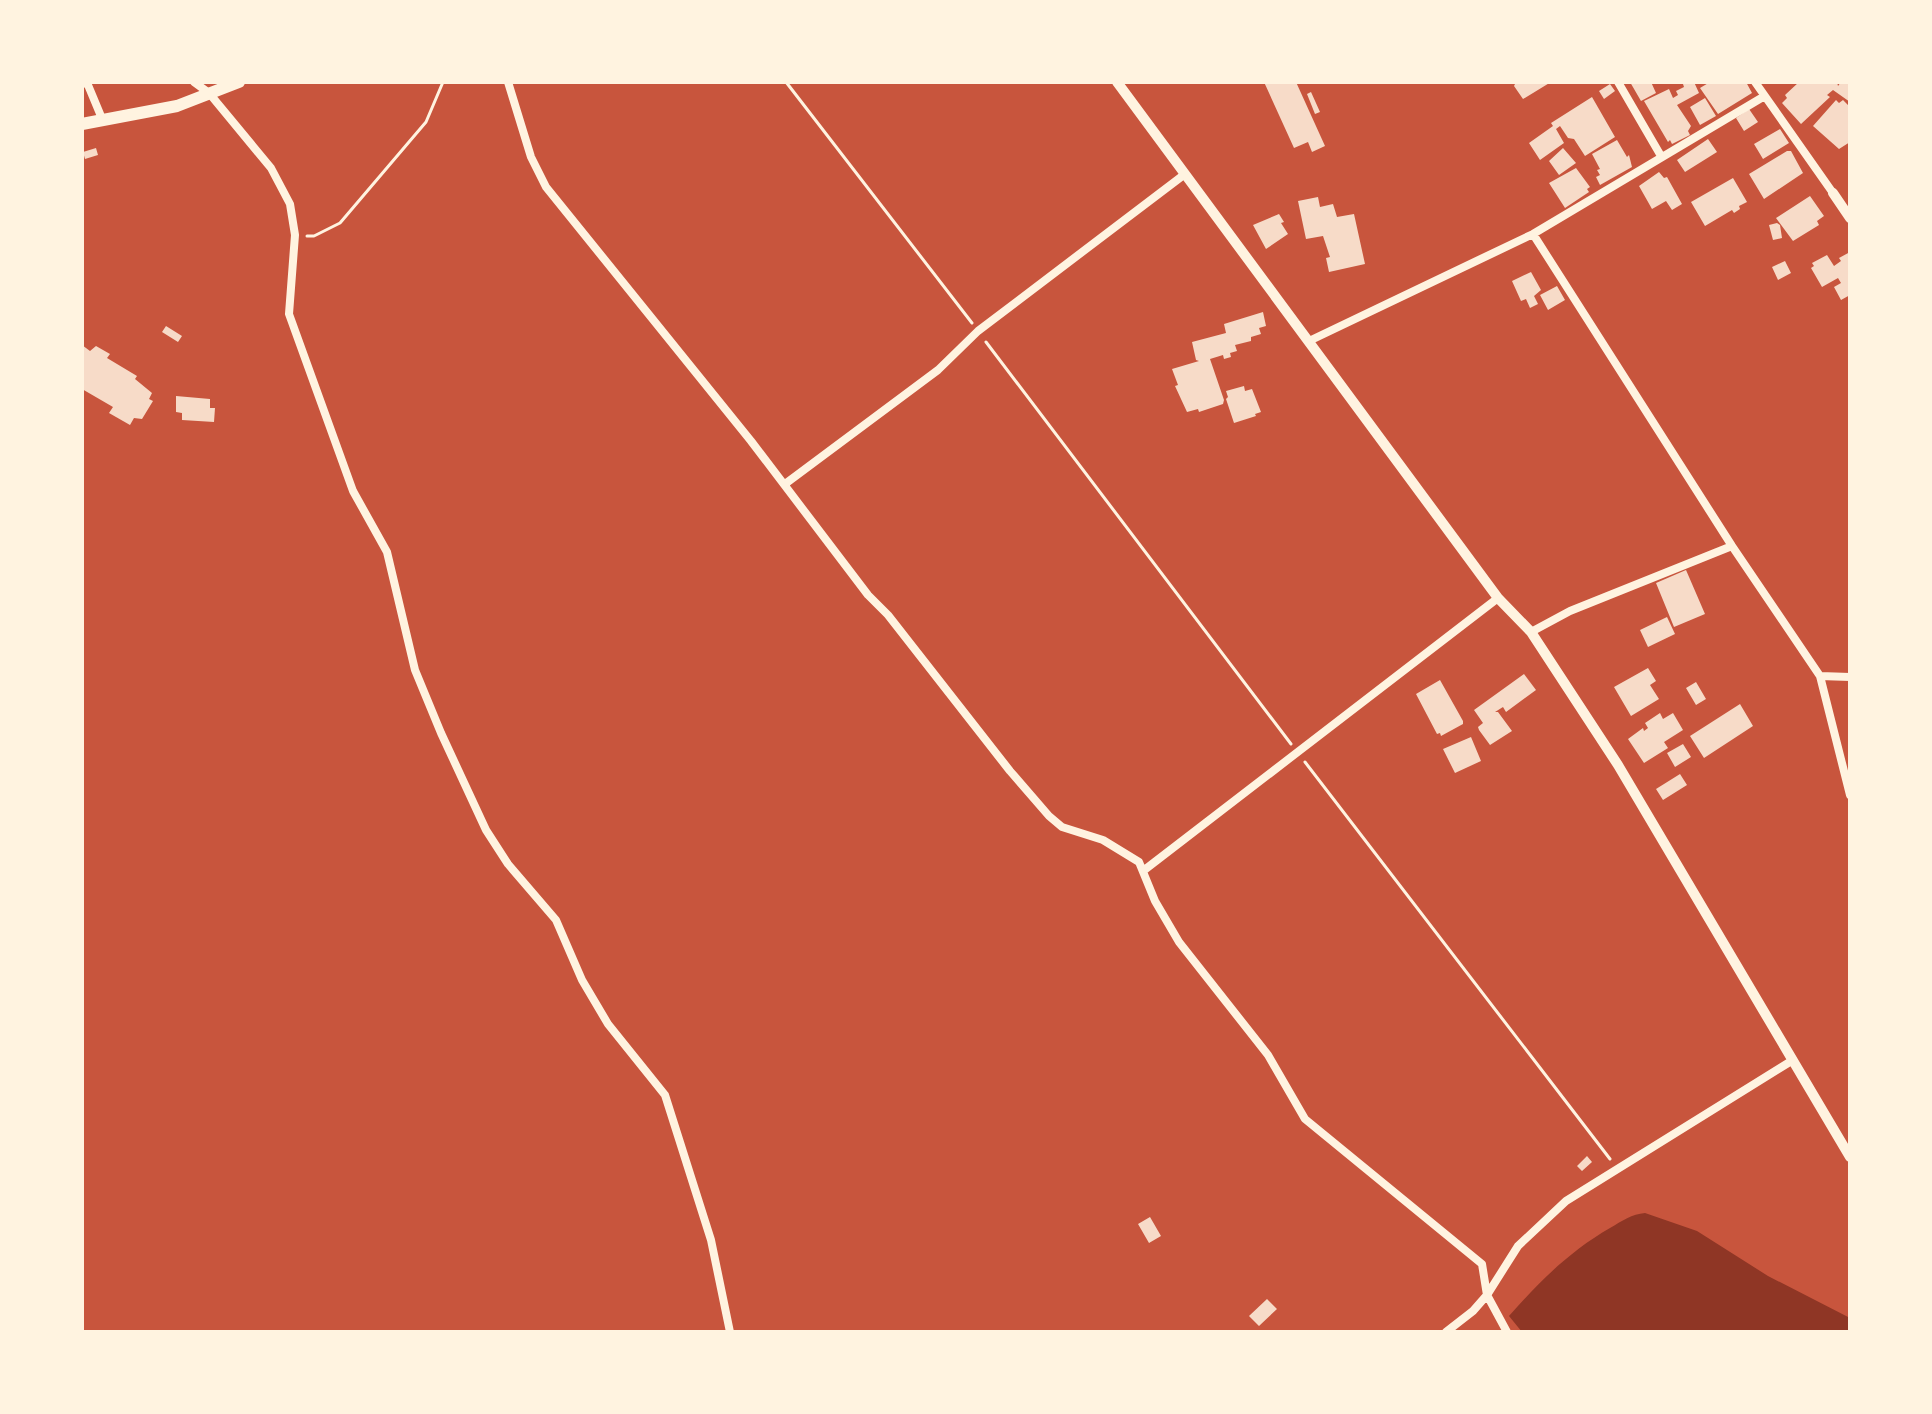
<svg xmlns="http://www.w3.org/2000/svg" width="1932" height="1414" viewBox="0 0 1932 1414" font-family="'PT Sans Narrow',sans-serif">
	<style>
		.water { fill: #8f3625 }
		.building { fill: #f7dbc8 }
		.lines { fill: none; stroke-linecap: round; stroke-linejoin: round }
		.path { stroke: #fff3e0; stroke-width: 3 }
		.minor { stroke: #fff3e0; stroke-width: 8 }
		.tertiary { stroke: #fff3e0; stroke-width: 10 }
		.primary { stroke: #fff3e0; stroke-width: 12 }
	</style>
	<rect width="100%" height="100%" fill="#c8553d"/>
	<path class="water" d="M1645 1213 1697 1231 1768 1276 1850 1318V1332H1522L1509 1316C1540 1281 1570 1251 1610 1228 1622 1221 1632 1214 1645 1213Z"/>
	<path class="building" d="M1264 82H1296L1325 146 1312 152 1308 142 1294 148Z
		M1516 82H1551L1523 99 1514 86Z
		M1630 82H1651L1656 93 1641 101Z
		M1686 82H1694L1699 93 1677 105 1691 126 1688 131 1690 135 1672 144 1670 140 1668 142 1644 101 1669 89 1673 98 1678 95 1676 91 1684 87 1683 84Z
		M1710 82H1746L1752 93 1718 114 1700 88Z
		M1799 82H1837L1838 86 1841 82H1850V102L1833 90 1827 95 1830 97 1801 124 1782 103 1787 98 1785 95Z
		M1610 84 1615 91 1604 99 1599 91Z
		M1311 92 1320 112 1315 114 1307 94Z
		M1592 97 1615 137 1585 156 1574 139 1568 138 1560 126 1556 129 1564 143 1540 160 1529 143 1553 126 1551 123Z
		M1705 98 1716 116 1700 125 1690 107Z
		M1836 100 1839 103 1843 100 1850 107V142L1839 149 1813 126Z
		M1749 109 1758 122 1744 131 1736 118Z
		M1780 129 1789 143 1763 159 1754 144Z
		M1708 139 1717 152 1685 172 1677 160Z
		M1617 140 1627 157 1629 155 1632 167 1600 185 1596 177 1600 175 1597 170 1600 169 1592 154Z
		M96 148 98 155 85 159 83 152Z
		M1563 148 1576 163 1559 175 1549 161Z
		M1787 151H1791L1803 173 1764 199 1749 174Z
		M1576 168 1590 187 1587 189 1589 192 1565 208 1549 183Z
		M1659 172 1664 178 1667 177 1682 204 1672 210 1666 201 1652 209 1639 186Z
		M1733 178 1747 202 1739 206 1740 209 1734 213 1732 210 1705 226 1691 202Z
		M1810 196 1824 216 1817 221 1819 225 1793 241 1776 218Z
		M1318 197 1320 207 1333 204 1337 217 1354 214 1365 264 1329 272 1326 258 1330 257 1323 236 1306 239 1298 201Z
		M1279 214 1284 222 1281 223 1288 234 1266 249 1253 225Z
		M1777 223 1780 225 1782 238 1773 240 1769 225Z
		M1850 252V295L1841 300 1834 287 1841 283 1838 278 1822 287 1811 268 1814 266 1812 263 1827 255 1834 266 1841 261 1839 258Z
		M1785 261 1791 273 1778 280 1772 267Z
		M1531 272 1541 290 1534 296 1538 304 1530 308 1526 299 1521 301 1512 281Z
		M1557 286 1565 300 1548 310 1540 295Z
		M1263 312 1266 326 1259 328 1261 334 1251 337V341L1235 345 1237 351 1230 353 1231 357 1224 359 1223 355 1210 359 1224 400 1223 404 1199 412 1198 409 1187 412 1175 386 1178 385 1172 369 1199 361 1196 360 1192 342 1226 333 1224 324Z
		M166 326 182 336 178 342 162 332Z
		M82 345 90 351 96 346 110 354 107 358 137 376 135 379 152 393 149 399 153 401 142 419 134 418 130 425 109 413 113 407 82 389Z
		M1244 386 1245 391 1252 389 1261 412 1255 414 1256 416 1234 423 1226 399 1228 397 1226 391Z
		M176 396 210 399V408H215L214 422 182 420V413L176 412Z
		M1686 570 1705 614 1674 627 1656 583Z
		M1667 617 1675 634 1648 647 1640 630Z
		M1648 668 1656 681 1650 685 1659 699 1631 716 1614 687Z
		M1524 674 1536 690 1506 712 1503 707 1495 712H1498L1512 731 1490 745 1479 730 1478 727 1483 723 1474 710Z
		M1440 680 1463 721V724L1441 736 1440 733 1437 734 1416 694Z
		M1696 682 1706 699 1696 705 1686 688Z
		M1740 704 1753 726 1704 758 1690 736Z
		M1660 713 1663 719 1673 713 1683 730 1664 742 1668 748 1644 763 1628 739 1643 728 1644 731 1648 728 1645 723Z
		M1471 737 1481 761 1455 773 1443 749Z
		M1683 744 1691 757 1675 767 1667 753Z
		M1680 774 1687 785 1663 800 1656 789Z
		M1587 1156 1592 1162 1582 1171 1577 1166Z
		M1150 1217 1161 1236 1149 1243 1138 1224Z
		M1267 1299 1277 1309 1259 1326 1249 1316Z"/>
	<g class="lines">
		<path class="path" d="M786 82 972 323
			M307 236H314L340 223 426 122 443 82
			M986 342 1291 744
			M1305 762 1610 1159"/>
		<path class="minor" d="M83 82 88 85 103 121
			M194 82 209 93 271 168 290 204 295 235 289 314 353 491 387 552 415 670 441 733 486 830 508 864 556 920 582 980 608 1024 665 1095 711 1240 730 1332
			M508 82 531 157 546 187 751 441 868 595 888 615 1010 771 1049 816 1062 827 1103 840 1139 862 1155 901 1179 942 1268 1055 1305 1119 1482 1264 1487 1295 1507 1332
			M1618 82 1661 156
			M1755 82 1833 193
			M1533 234 1732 546 1820 676 1850 795
			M1309 341 1533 234 1763 97
			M785 484 938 370 978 331 1185 174
			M1531 632 1570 611 1732 546
			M1820 676 1850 677
			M1143 871 1498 598
			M1446 1332 1473 1311 1487 1295 1518 1246 1566 1201 1793 1060"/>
		<path class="tertiary" d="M1117 82 1498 598 1531 632 1618 765 1850 1157
			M1833 193 1850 218"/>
		<path class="primary" d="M82 124 177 106 239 82"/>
	</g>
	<rect width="1932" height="1414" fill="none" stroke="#fff3e0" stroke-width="168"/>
</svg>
